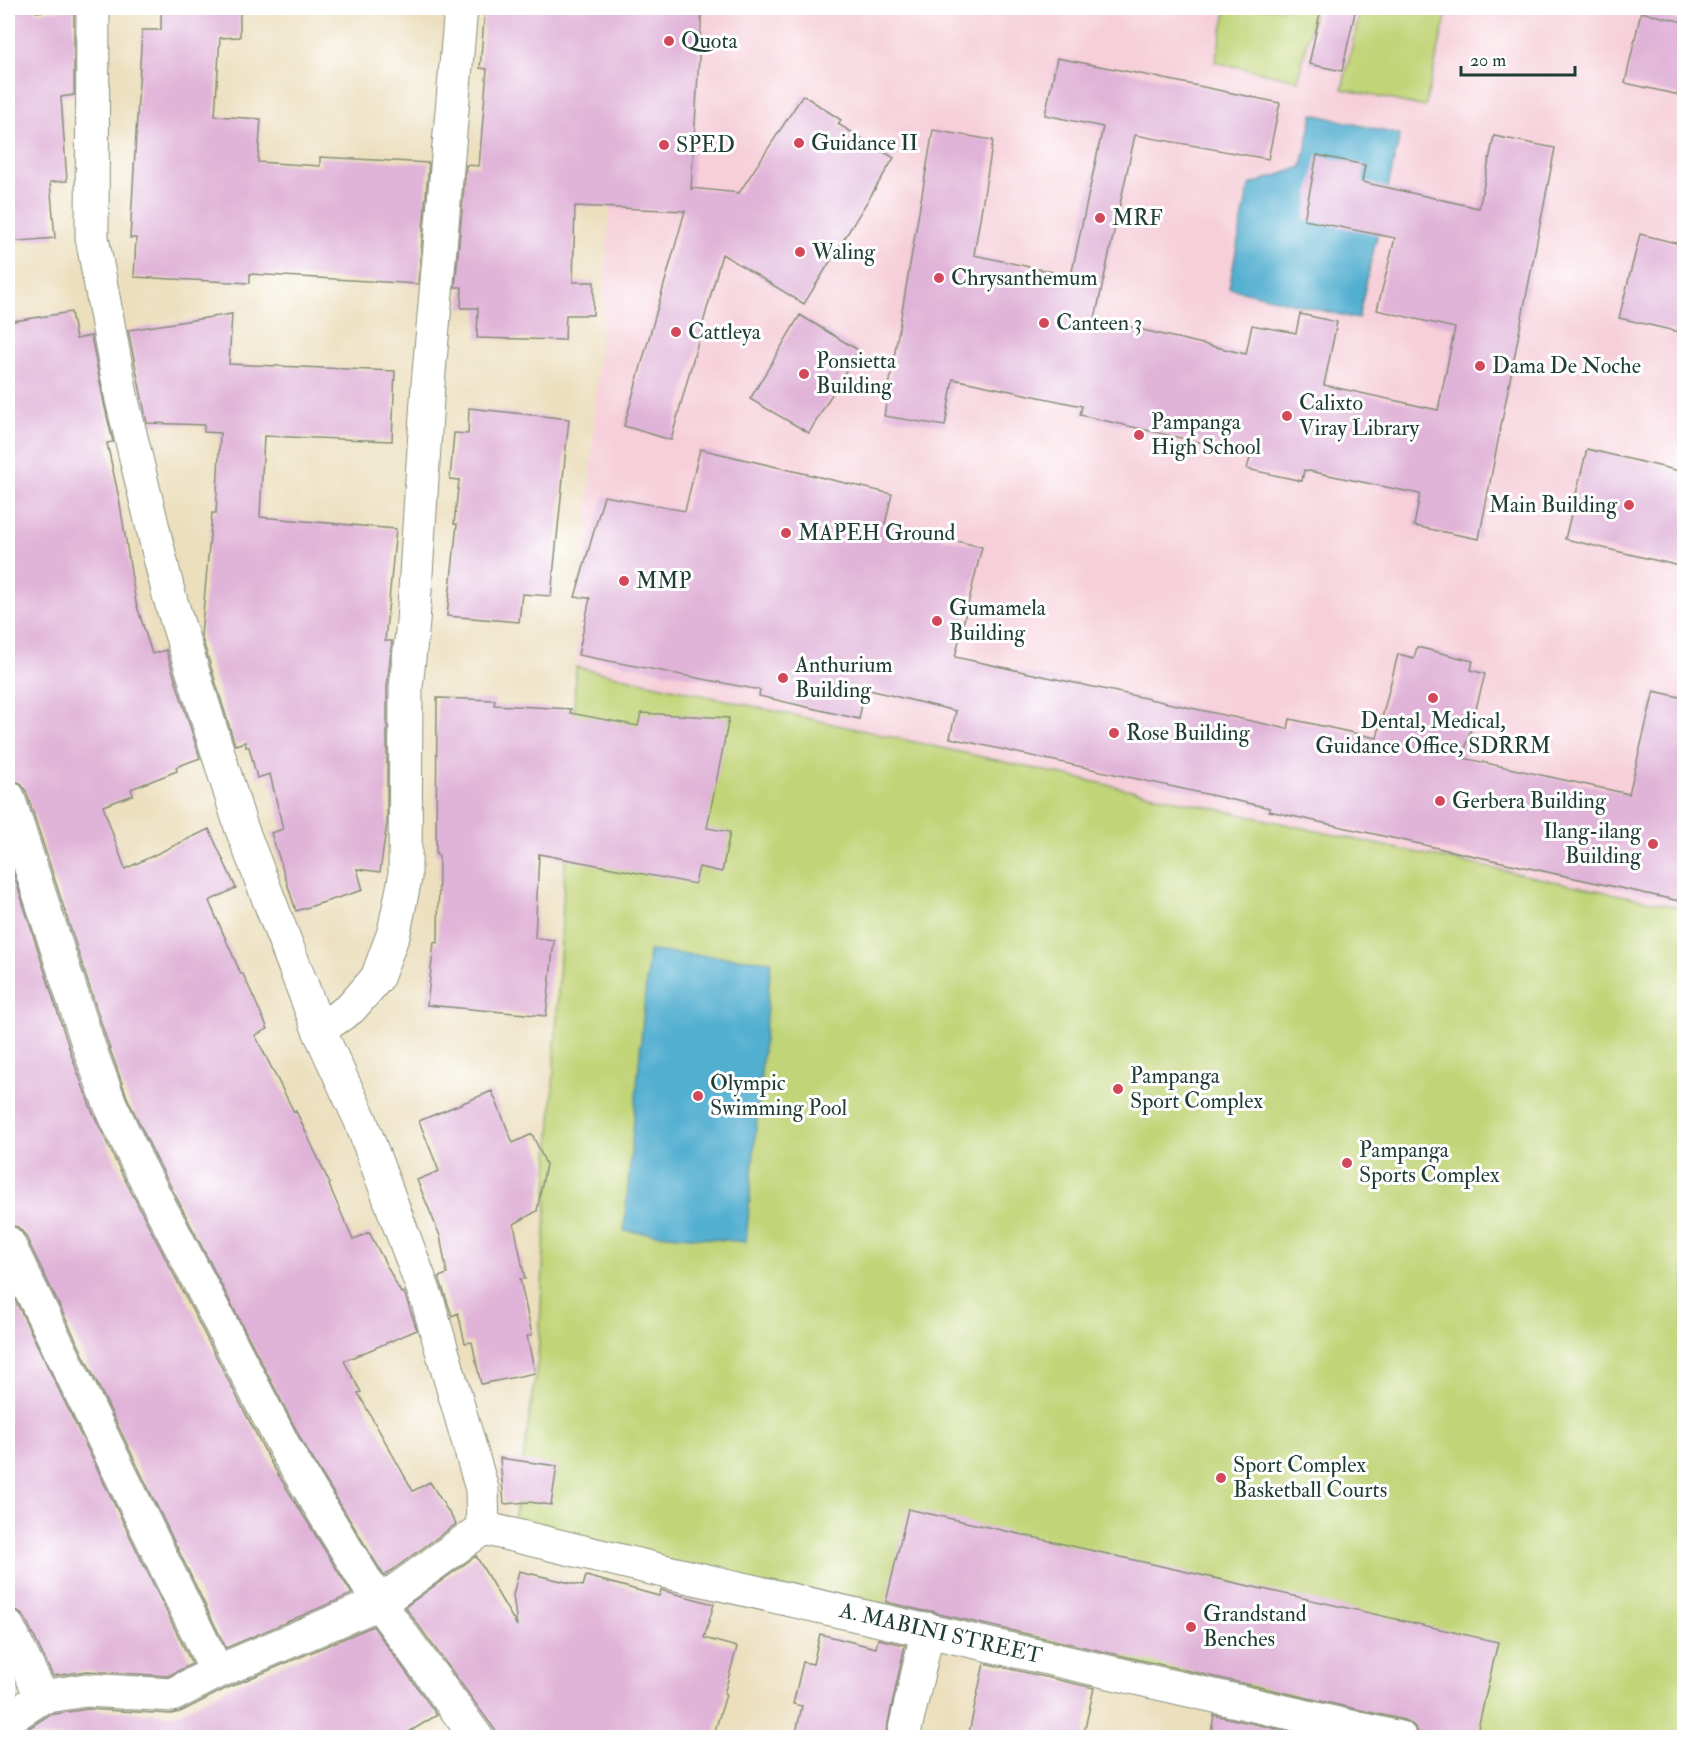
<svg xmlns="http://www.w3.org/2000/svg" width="1692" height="1745" viewBox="0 0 1692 1745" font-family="'IM FELL Double Pica',serif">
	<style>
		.built { fill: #f6cfd9 }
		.green { fill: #c1d477; stroke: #708856; stroke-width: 1.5 }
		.water { fill: #52afd0; stroke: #387682; stroke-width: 1.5 }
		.building { fill: #e0b3d8 }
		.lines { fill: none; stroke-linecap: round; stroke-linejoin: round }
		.minor-casing { stroke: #868e79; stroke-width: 35 }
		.minor { stroke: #fff; stroke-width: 33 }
		.poi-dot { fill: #d1495b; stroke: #fff; stroke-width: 2 }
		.labels { text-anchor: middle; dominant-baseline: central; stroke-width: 6; stroke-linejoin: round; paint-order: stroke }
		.poi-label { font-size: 22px; fill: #1f3d34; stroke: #fff; text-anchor: start }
		.street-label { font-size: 22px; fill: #1f3d34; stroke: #fff }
	</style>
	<rect width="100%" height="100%" fill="#fff"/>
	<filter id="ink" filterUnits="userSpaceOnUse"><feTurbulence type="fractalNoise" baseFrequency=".0167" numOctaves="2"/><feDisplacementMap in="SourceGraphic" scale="12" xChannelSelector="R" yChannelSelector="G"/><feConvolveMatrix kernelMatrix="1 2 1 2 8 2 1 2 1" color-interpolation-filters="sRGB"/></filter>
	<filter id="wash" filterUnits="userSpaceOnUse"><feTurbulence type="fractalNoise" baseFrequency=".008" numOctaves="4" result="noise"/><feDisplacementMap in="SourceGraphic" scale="24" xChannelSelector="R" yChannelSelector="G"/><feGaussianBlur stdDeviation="1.35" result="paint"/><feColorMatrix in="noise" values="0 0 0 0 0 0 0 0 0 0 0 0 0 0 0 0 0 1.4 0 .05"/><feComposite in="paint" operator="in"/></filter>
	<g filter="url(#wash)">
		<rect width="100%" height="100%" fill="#ecdfbe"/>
		<path class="built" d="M629 8H1684V908L1389 847 576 667 610 207Z"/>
		<path class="green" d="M1227 8H1315L1298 80 1215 62Z
			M1361 8H1448L1425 107 1342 89Z
			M576 667 1389 847 1684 908V1737H1401L513 1527 538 1359Z"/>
		<path class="water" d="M1313 114 1400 135 1358 319 1229 288 1249 185 1302 167Z
			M649 951 771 961 746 1242 624 1231Z"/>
		<g id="blocks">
			<path class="building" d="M8 8H36V12L74 9V95L61 97 67 181 50 182 55 238 8 242Z
				M184 8H240V37L220 38 215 116 261 119 258 162 320 166V157L429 163 418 284 250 274V283L134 277 136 238H130L142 30H161V11H184Z
				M485 8H702L691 190 692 188 739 193 803 95 841 120 838 124 894 158 804 304 722 254 671 440 624 426 685 211 575 206 573 282H594L593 315H566L565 340 477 338 478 308H461L462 287H455L466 165 479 166 487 69 480 68Z
				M1321 8H1356L1342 71 1309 64Z
				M1641 12 1684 22V96L1625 83Z
				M1057 58 1141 74 1280 103 1268 159 1135 135 1095 319 1246 354 1252 325 1296 333 1300 314 1337 322 1324 385 1438 410 1455 328 1377 310 1395 238 1304 220 1317 155 1365 165 1362 182 1479 208 1494 136 1555 148 1479 539 1414 526 1420 494 1304 470 1302 481 1247 469 1251 454 1080 415 1082 406 953 379 945 426 884 416 933 130 993 140 974 255 1071 276 1103 127 1045 115Z
				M1640 234 1684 245V333L1619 318Z
				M71 312 76 339 91 336 104 403 113 442 107 443 119 498 136 603 152 654 166 650 200 758 176 767 177 771 131 789 133 795 103 806 125 869 209 829 236 888 209 901 241 974H243L268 1029 255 1035 294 1112 296 1111 330 1184 329 1185 353 1240 369 1232 401 1293 404 1292 417 1330 344 1361 361 1392 358 1393 413 1491 430 1482 456 1524 384 1576 304 1445 153 1152 127 1097 108 1044 26 791 20 783 8 779V322Z
				M232 314 229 364 395 371 392 441 264 436 260 517 396 529 385 641H392L387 687V823L380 872 357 869 363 890 296 911 271 833 283 829 270 774 257 778 249 747H246L245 742 235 745 201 635 212 513H216L220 433 204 432V425L147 423 128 330Z
				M800 315 858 350 809 433 750 399Z
				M469 408 569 419 551 596 522 594 519 622 447 616 457 524H454L459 480 450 479 454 433 468 434Z
				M700 449 892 494 885 524 982 547 955 657 1288 729 1290 719 1377 738 1398 654 1414 658 1417 647 1473 661 1471 670 1485 674 1463 758 1629 794 1654 691 1684 698V902L1269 811 1270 808 950 738 956 711 865 689 859 719 759 696 760 690 578 655 590 598 575 597 604 496 685 511Z
				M1587 449 1684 472V567L1565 539Z
				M437 698 495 700 494 705 571 709 570 713 638 726 641 713 729 718 707 828 730 832 722 872 699 867 695 884 539 854 535 938 554 940 546 1016 427 1005 434 942 438 943 439 855H436Z
				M8 856 72 1057 92 1111 119 1168 271 1463 352 1594 226 1648 25 1235 18 1227 8 1225Z
				M492 1091 513 1143 532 1134 546 1164 537 1211 514 1224 525 1279H520L532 1335 527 1336 535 1373 481 1384 472 1342 465 1343 458 1313 452 1316 439 1277 447 1274 440 1236 417 1180 439 1171 419 1121Z
				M8 1285 192 1664 168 1676 87 1671 53 1676 25 1618 18 1611 8 1609Z
				M500 1458 557 1466 551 1505 529 1502 504 1504Z
				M908 1509 1498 1642 1476 1737H1418V1732L1413 1725 1404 1720 939 1614 933 1611H924L886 1602Z
				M476 1556 517 1626 513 1595 519 1571 583 1586 586 1576 659 1596 661 1590 714 1604 704 1638 737 1647 724 1694 726 1695 713 1737H500L405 1607Z
				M373 1626 437 1715 401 1737H10L18 1735 49 1715 87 1709 171 1714 180 1712 225 1689Z
				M820 1634 876 1648 878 1639 905 1645 885 1737H795L802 1706 793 1704 803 1662 813 1664Z
				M984 1663 1094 1688 1083 1737H968Z
				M1214 1715 1313 1737H1210Z"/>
		</g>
	</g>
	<g filter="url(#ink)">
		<use href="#blocks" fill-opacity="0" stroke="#868e79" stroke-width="1.5"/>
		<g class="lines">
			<g class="minor-casing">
				<path id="minor" d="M93 8 92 237 122 400 169 595 241 827 319 1030 360 1119 428 1302 482 1489 483 1528
					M8 797 90 1050 110 1104 136 1160 288 1454 379 1603 477 1738
					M319 1030 351 1008 377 978 394 932 405 878 406 687 413 622 428 384 461 8
					M8 1243 217 1672
					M483 1528 672 1573 1400 1738
					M8 1627 42 1697
					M8 1719 42 1697 86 1690 172 1695 217 1672 379 1603 483 1528
					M903 1738 928 1629"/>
			</g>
			<use href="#minor" class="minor"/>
		</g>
	</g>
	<g class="poi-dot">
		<circle cx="669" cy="41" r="6"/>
		<circle cx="799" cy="143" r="6"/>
		<circle cx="664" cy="145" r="6"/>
		<circle cx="1100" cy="218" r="6"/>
		<circle cx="800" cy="252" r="6"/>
		<circle cx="939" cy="278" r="6"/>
		<circle cx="1044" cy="323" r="6"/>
		<circle cx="676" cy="332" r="6"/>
		<circle cx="1480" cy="366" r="6"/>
		<circle cx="804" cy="374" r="6"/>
		<circle cx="1287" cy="416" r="6"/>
		<circle cx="1139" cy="435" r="6"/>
		<circle cx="1629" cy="505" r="6"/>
		<circle cx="786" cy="533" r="6"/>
		<circle cx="624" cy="581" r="6"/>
		<circle cx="937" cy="621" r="6"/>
		<circle cx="783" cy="678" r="6"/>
		<circle cx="1433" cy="698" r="6"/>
		<circle cx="1114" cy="733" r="6"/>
		<circle cx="1440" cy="801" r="6"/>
		<circle cx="1653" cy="844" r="6"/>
		<circle cx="1118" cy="1089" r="6"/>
		<circle cx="698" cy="1096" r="6"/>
		<circle cx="1347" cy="1163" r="6"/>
		<circle cx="1221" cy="1478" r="6"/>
		<circle cx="1191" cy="1627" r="6"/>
	</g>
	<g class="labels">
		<g class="poi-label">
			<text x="681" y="41">Quota</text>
			<text x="811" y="143">Guidance II</text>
			<text x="676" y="145">SPED</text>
			<text x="1112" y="218">MRF</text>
			<text x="812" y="252">Waling</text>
			<text x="951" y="278">Chrysanthemum</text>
			<text x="1056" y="323">Canteen 3</text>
			<text x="688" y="332">Cattleya</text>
			<text x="816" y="361">Ponsietta<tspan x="816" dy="25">Building</tspan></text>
			<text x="1492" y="366">Dama De Noche</text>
			<text x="1299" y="403">Calixto<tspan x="1299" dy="25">Viray Library</tspan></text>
			<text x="1151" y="422">Pampanga<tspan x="1151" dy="25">High School</tspan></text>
			<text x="1617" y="505" text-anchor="end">Main Building</text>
			<text x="798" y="533">MAPEH Ground</text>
			<text x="636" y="581">MMP</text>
			<text x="949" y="608">Gumamela<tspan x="949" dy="25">Building</tspan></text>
			<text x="795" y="665">Anthurium<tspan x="795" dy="25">Building</tspan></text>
			<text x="1433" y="721" text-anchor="middle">Dental, Medical,<tspan x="1433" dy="25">Guidance Office, SDRRM</tspan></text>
			<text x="1126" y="733">Rose Building</text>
			<text x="1452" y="801">Gerbera Building</text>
			<text x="1641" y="831" text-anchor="end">Ilang-ilang<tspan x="1641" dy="25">Building</tspan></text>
			<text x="1130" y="1076">Pampanga<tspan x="1130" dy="25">Sport Complex</tspan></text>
			<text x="710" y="1083">Olympic<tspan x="710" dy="25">Swimming Pool</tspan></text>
			<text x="1359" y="1150">Pampanga<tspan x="1359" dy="25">Sports Complex</tspan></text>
			<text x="1233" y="1465">Sport Complex<tspan x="1233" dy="25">Basketball Courts</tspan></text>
			<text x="1203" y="1614">Grandstand<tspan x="1203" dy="25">Benches</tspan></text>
		</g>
		<g class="street-label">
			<text transform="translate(941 1633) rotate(13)">A. MABINI STREET</text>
		</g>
	</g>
	<rect width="1692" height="1745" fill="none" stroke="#fff" stroke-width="30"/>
	<path d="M1461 66v9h114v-9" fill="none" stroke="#1f3d34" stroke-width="3"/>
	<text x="1470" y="66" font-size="18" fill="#1f3d34" stroke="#ffffff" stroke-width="4.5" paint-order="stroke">20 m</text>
</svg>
